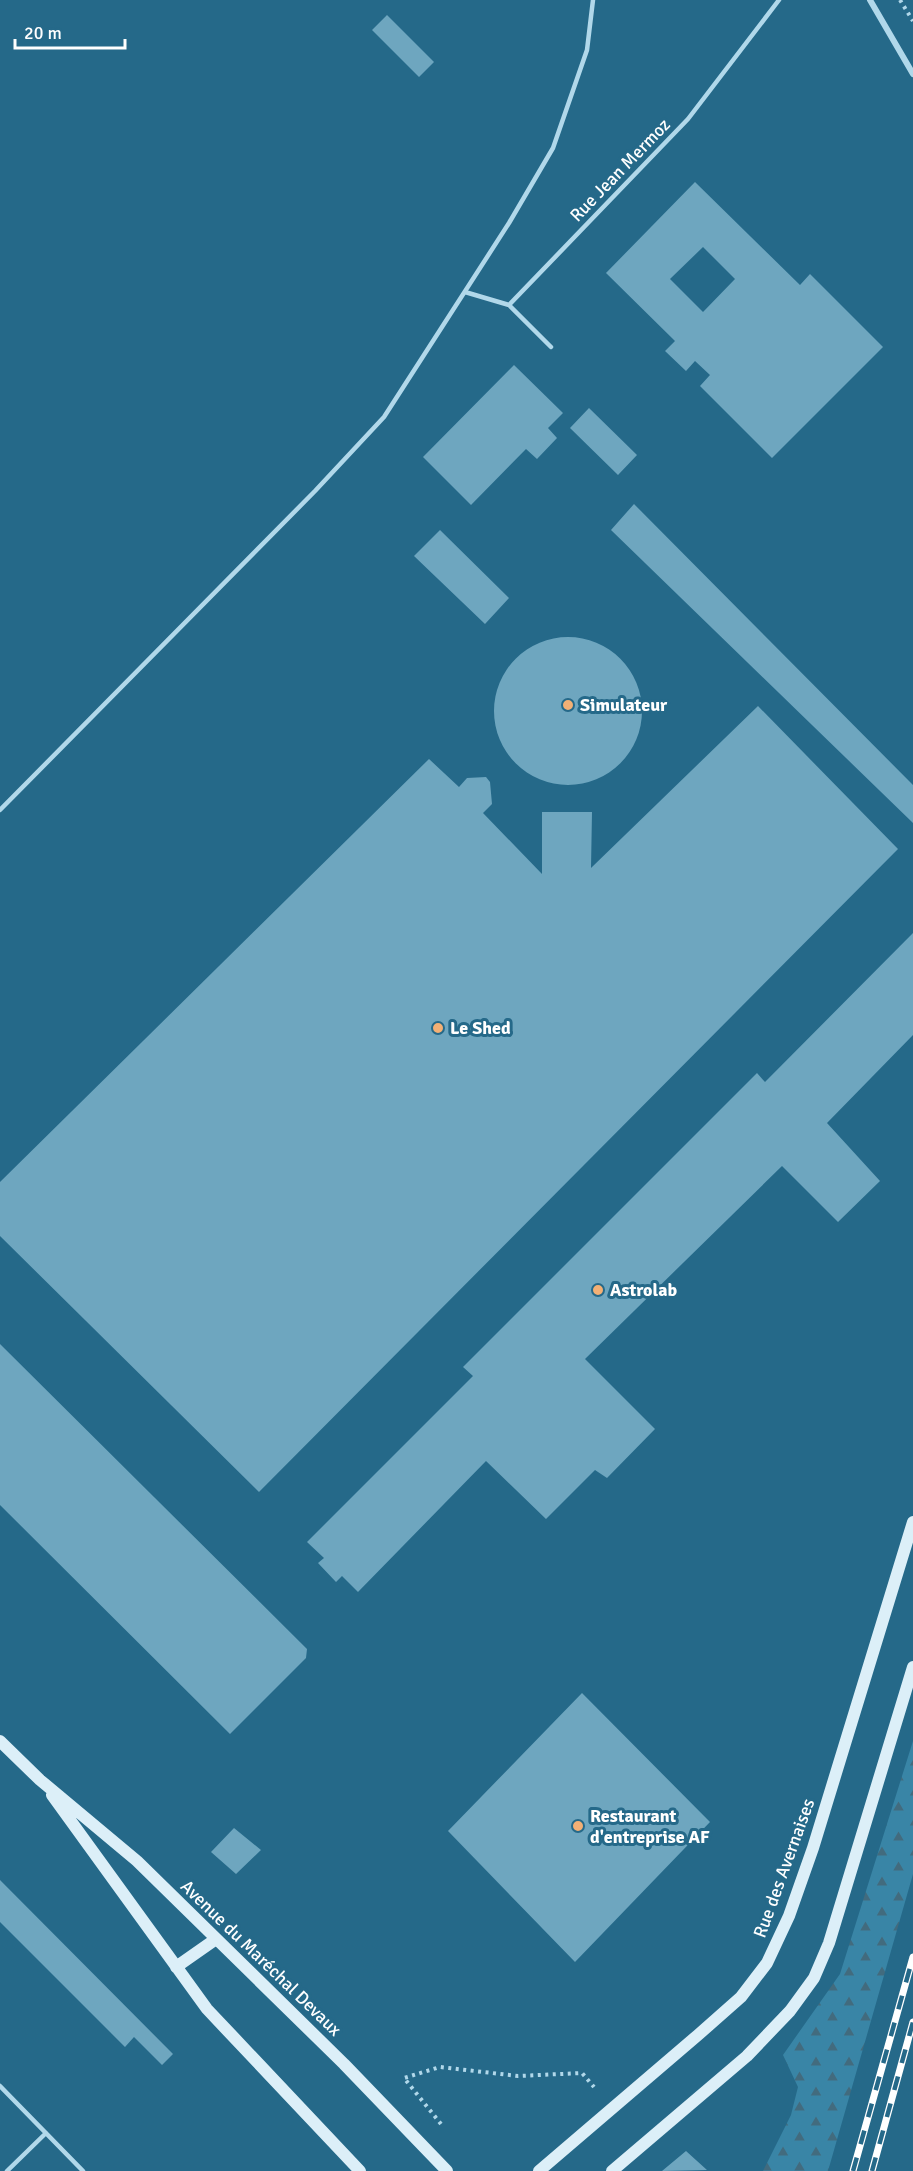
<svg xmlns="http://www.w3.org/2000/svg" width="913" height="2171" viewBox="0 0 913 2171" font-family="Signika,sans-serif">
	<style>
		.forest { fill: url(#forest-firs) }
		.building { fill: #6ea6bf; fill-rule: evenodd }
		.lines { fill: none; stroke-linecap: round; stroke-linejoin: round }
		.path { stroke: #b1d8ea; stroke-width: 4; stroke-dasharray: 3 4.5; stroke-linecap: butt }
		.lane { stroke: #b1d8ea; stroke-width: 4.5 }
		.street { stroke: #b1d8ea; stroke-width: 6 }
		.secondary { stroke: #dceff8; stroke-width: 12 }
		.rail-casing { stroke: #fff; stroke-width: 7 }
		.rail { stroke: #256989; stroke-width: 4.5; stroke-dasharray: 14; stroke-linecap: butt }
		.poi-dot { fill: #f3b075; stroke: #256989; stroke-width: 2 }
		.labels { text-anchor: middle; dominant-baseline: central; stroke-width: 6; stroke-linejoin: round; paint-order: stroke }
		.street-label { font-size: 18px; fill: #fff; stroke: #256989 }
		.poi-label { font-size: 18px; font-weight: bold; fill: #fff; stroke: #256989; text-anchor: start }
	</style>
	<defs>
		<pattern id="forest-firs" width="22" height="20" patternUnits="userSpaceOnUse" patternTransform="scale(1.5)"><rect width="22" height="20" fill="#3985a6"/><path d="M5 1l3.5 6h-7zM16 11l3.5 6h-7z" fill="#426b7e"/></pattern>
	</defs>
	<rect width="100%" height="100%" fill="#256989"/>
	<path class="forest" d="M913 1741V1874L828 2171H763L791 2115 798 2087 783 2055 840 1974Z"/>
	<path class="building" d="M387 15 434 62 419 77 372 30Z
		M695 182 800 285 810 274 883 347 772 458 700 386 710 375 695 361 686 371 665 351 675 341 606 273ZM703 247 735 279 703 312 670 279Z
		M514 365 563 413 548 428 557 438 537 459 526 449 471 505 423 457Z
		M589 408 637 455 618 475 570 428Z
		M634 504 913 785V823L611 530Z
		M440 530 509 598 485 624 414 556Z
		M494 711a74 74 0 1 1 148 0a74 74 0 1 1-148 0Z
		M758 706 898 849 259 1492 0 1236V1182L429 759 459 787 467 778 486 777 490 782 492 804 483 813 542 874V812H592L591 868Z
		M913 933V1035L827 1123 880 1181 838 1222 782 1166 585 1359 655 1429 607 1478 595 1470 546 1519 486 1461 358 1592 342 1576 336 1582 318 1563 324 1558 307 1542 473 1376 463 1367 757 1073 765 1082Z
		M0 1344 307 1649 306 1658 230 1734 0 1505Z
		M582 1693 710 1822 575 1962 448 1831Z
		M234 1828 261 1850 236 1874 211 1852Z
		M0 1880 173 2054 162 2065 134 2037 125 2047 0 1922Z
		M686 2151 707 2170 662 2171Z"/>
	<g class="lines">
		<path class="path" d="M900 0 913 21
			M441 2124 404 2078 440 2067 518 2076 582 2073 594 2087"/>
		<path class="lane" d="M465 292 509 305
			M551 347 509 305 688 119 779 0
			M0 810 315 491 384 417 509 223 553 148 587 50 593 0
			M0 2086 83 2171
			M7 2171 46 2133"/>
		<path class="street" d="M870 0 913 74"/>
		<path class="secondary" d="M0 1741 40 1780 137 1861 344 2064 447 2171
			M52 1795 207 2009 360 2171
			M176 1967 216 1939
			M539 2171 698 2035 741 1997 767 1963 789 1916 813 1848 913 1522
			M612 2171 747 2056 790 2011 814 1978 829 1943 913 1667"/>
		<g class="rail-casing">
			<path id="rail" d="M853 2171 913 1957
				M872 2171 913 2022"/>
		</g>
		<use href="#rail" class="rail"/>
	</g>
	<g class="poi-dot">
		<circle cx="568" cy="705" r="6"/>
		<circle cx="438" cy="1028" r="6"/>
		<circle cx="598" cy="1290" r="6"/>
		<circle cx="578" cy="1826" r="6"/>
	</g>
	<g class="labels">
		<g class="street-label">
			<text transform="translate(620 170) rotate(-46)">Rue Jean Mermoz</text>
			<text transform="translate(784 1868) rotate(-70)">Rue des Avernaises</text>
			<text transform="translate(261 1958) rotate(44)">Avenue du Maréchal Devaux</text>
		</g>
		<g class="poi-label">
			<text x="580" y="705">Simulateur</text>
			<text x="450" y="1028">Le Shed</text>
			<text x="610" y="1290">Astrolab</text>
			<text x="590" y="1816">Restaurant<tspan x="590" dy="21">d'entreprise AF</tspan></text>
		</g>
	</g>
	<path d="M15 39v9h110v-9" fill="none" stroke="#ffffff" stroke-width="3"/>
	<text x="24" y="39" font-size="18" fill="#ffffff" stroke="#256989" stroke-width="4.5" paint-order="stroke">20 m</text>
</svg>
